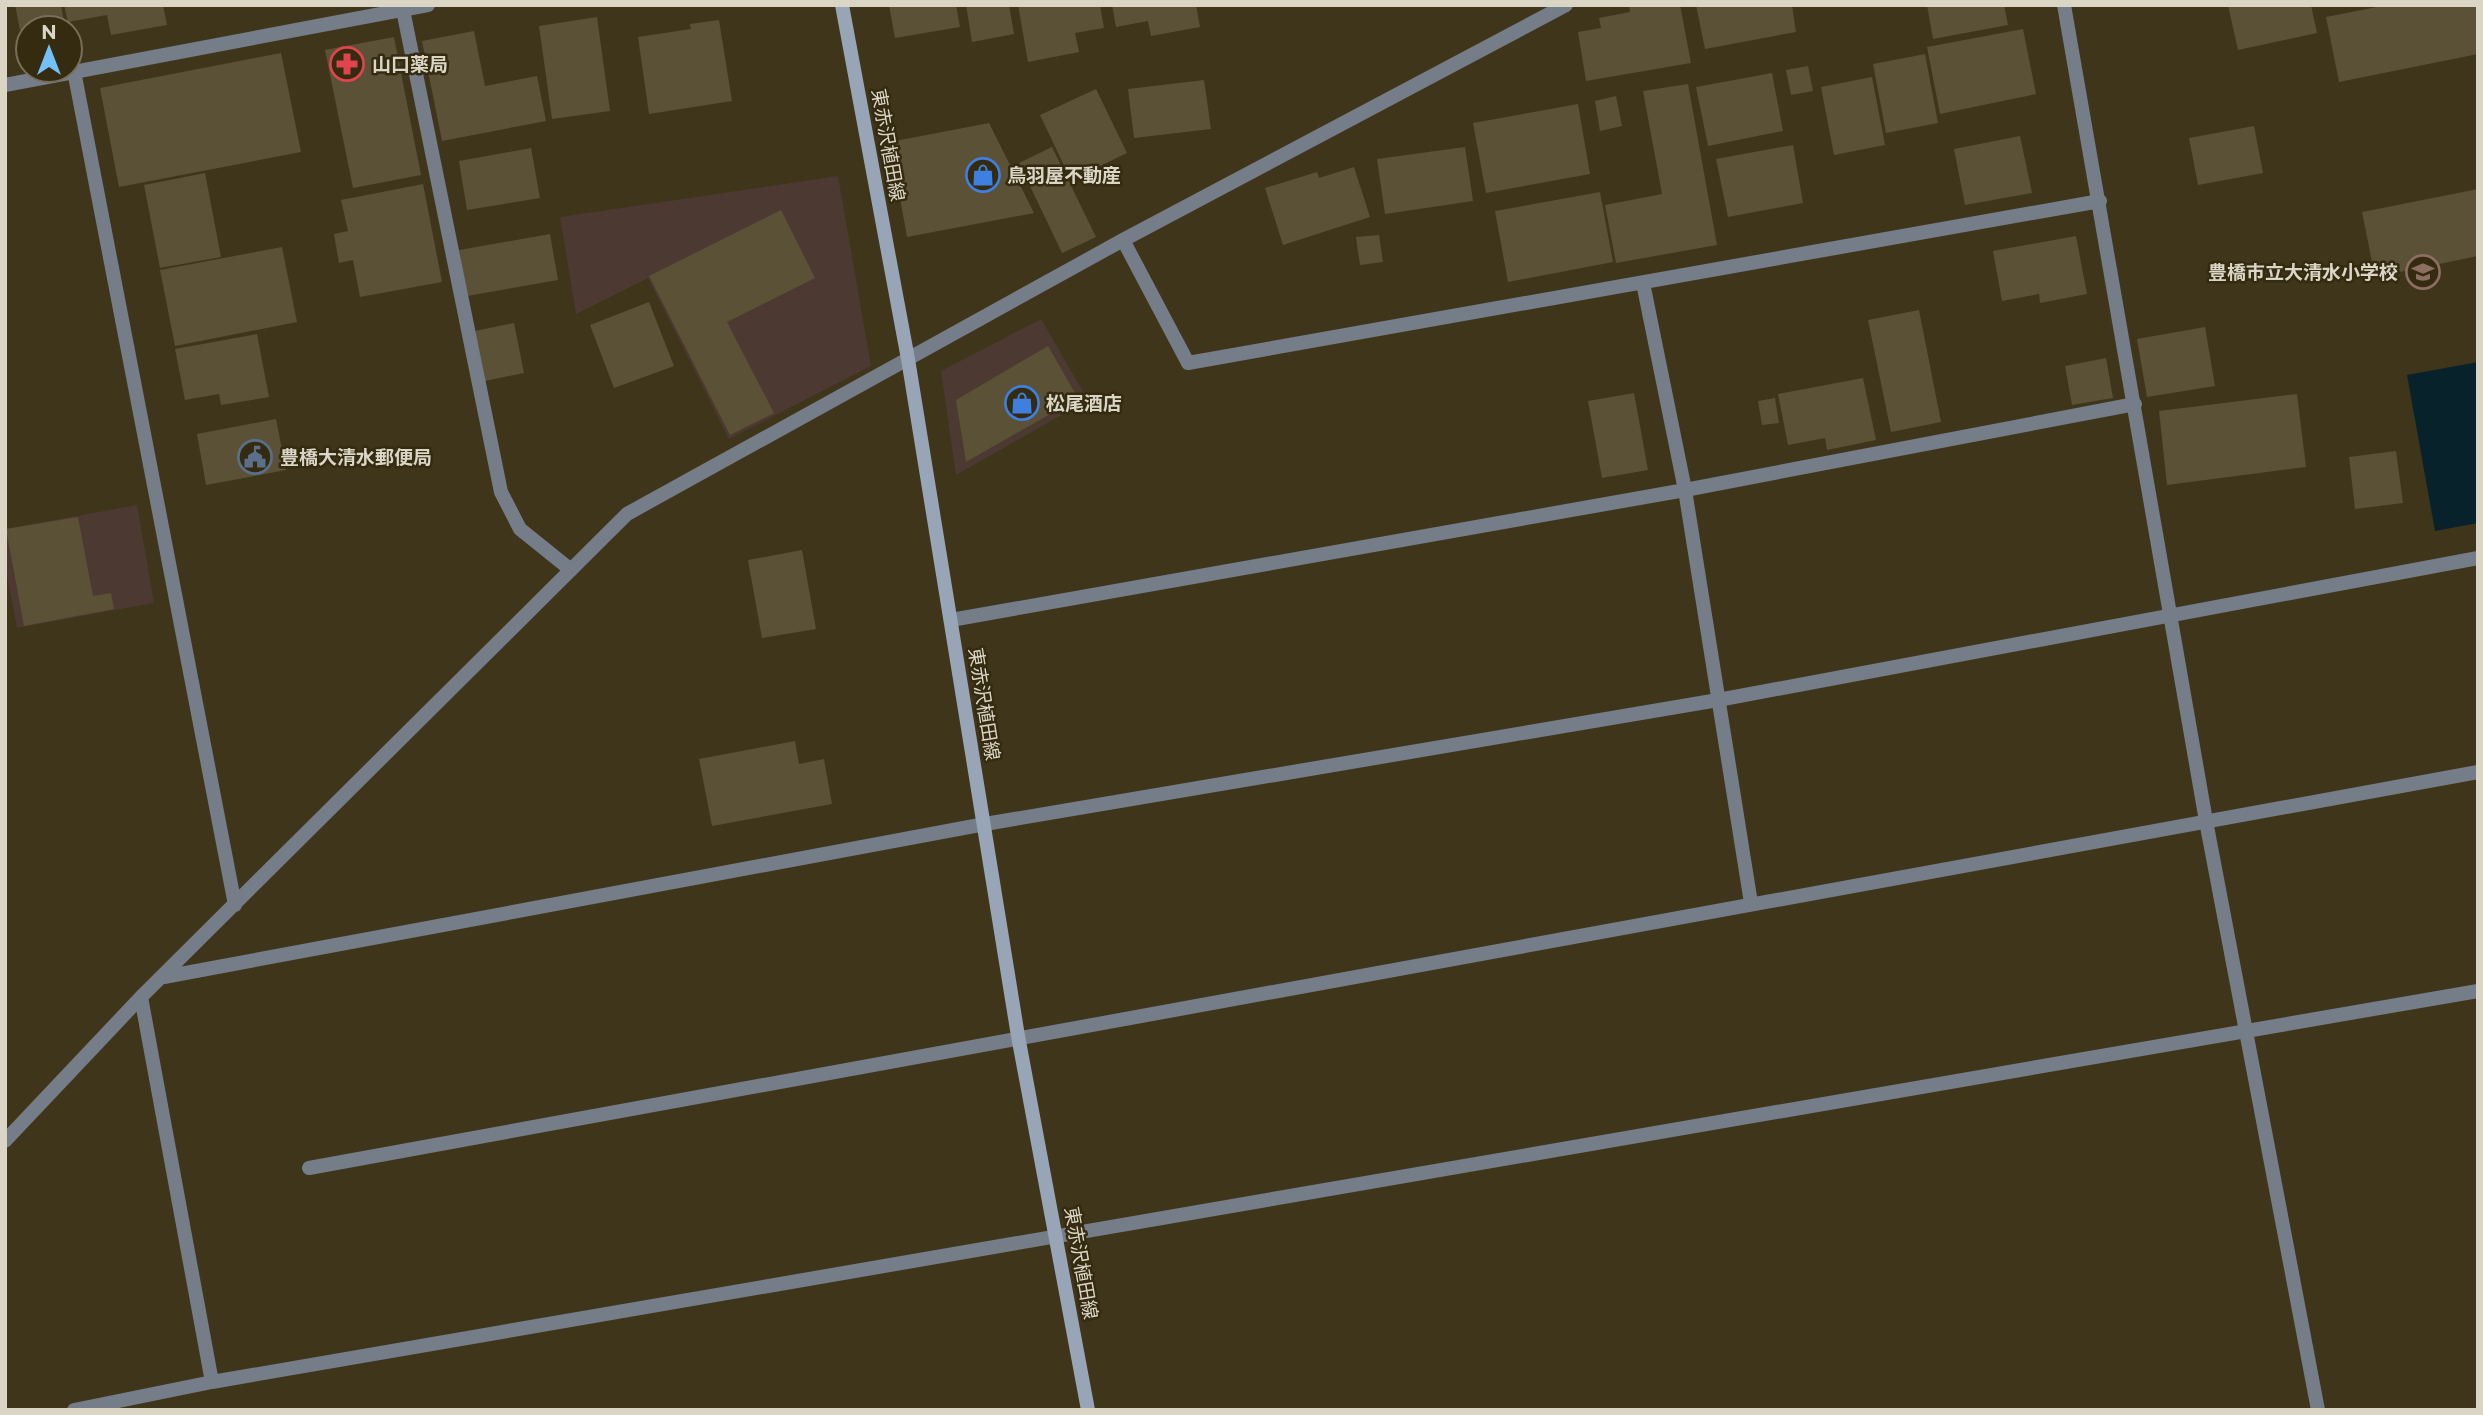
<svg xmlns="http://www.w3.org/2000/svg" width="2483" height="1415" viewBox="0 0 2483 1415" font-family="Montserrat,'Noto Sans JP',sans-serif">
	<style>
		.commercial { fill: #4c3931 }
		.water { fill: #08222b }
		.building { fill: #5b5136 }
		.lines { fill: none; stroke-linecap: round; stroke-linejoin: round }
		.minor { stroke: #757d88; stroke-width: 14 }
		.secondary { stroke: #97a5b6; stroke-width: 14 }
		.labels { text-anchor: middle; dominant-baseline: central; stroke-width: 5; stroke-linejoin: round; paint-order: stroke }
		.poi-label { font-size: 19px; font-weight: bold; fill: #dbd5c6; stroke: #342b11; text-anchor: start }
		.street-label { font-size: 19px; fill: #dbd5c6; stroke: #342b11 }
	</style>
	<rect width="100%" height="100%" fill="#3f351b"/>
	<path class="commercial" d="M838 176 871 366 729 439 648 278 576 314 560 217Z
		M1041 319 1088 400 956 475 941 371Z
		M137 505 154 603 17 628 5 565V529Z"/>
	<path class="water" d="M2478 362V523L2435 531 2407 375Z"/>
	<path class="building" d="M15 5H61L64 22 20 30Z
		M64 5H163L167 25 111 35 107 15 68 22Z
		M889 5H956L960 27 895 38Z
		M966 5H1009L1014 34 972 42Z
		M1018 5H1100L1104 28 1075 33 1079 52 1028 62Z
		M1112 5H1196L1200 27 1151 36 1148 21 1116 27Z
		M1629 5H1680L1691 63 1586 81 1578 32 1601 28 1599 18 1630 12Z
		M1696 5H1792L1796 32 1705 49Z
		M1927 5H2004L2008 25 1933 39Z
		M2228 5H2311L2317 33 2238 50Z
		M2387 5H2478V54L2339 82 2326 17Z
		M597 17 610 111 552 119 539 26Z
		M719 20 732 101 649 114 638 37 691 29 690 24Z
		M2023 29 2036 94 1940 114 1927 47Z
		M474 31 485 86 537 76 546 121 442 141 422 41Z
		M394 37 421 175 353 188 325 50Z
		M281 53 301 152 119 187 100 88Z
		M1925 54 1938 123 1886 133 1873 64Z
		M1808 66 1813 91 1791 95 1786 70Z
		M1772 73 1783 131 1708 146 1696 87Z
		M1872 77 1885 145 1834 155 1821 87Z
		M1204 80 1211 129 1134 138 1128 89Z
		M1688 84 1717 245 1616 263 1605 205 1662 194 1643 91Z
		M1096 89 1127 153 1071 180 1040 115Z
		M1616 96 1622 126 1600 131 1595 101Z
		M1578 104 1590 174 1486 193 1473 123Z
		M989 123 1034 213 907 237 890 142Z
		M2254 126 2263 173 2198 185 2189 138Z
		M2020 136 2032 193 1965 205 1954 149Z
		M1793 145 1803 203 1728 217 1716 159Z
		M1052 147 1096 237 1062 253 1019 163Z
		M1465 147 1473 201 1385 214 1377 159Z
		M531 148 540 198 467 210 459 161Z
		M1354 167 1370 217 1283 245 1265 188 1317 172 1319 178Z
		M205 173 221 257 160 268 144 185Z
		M423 184 442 282 360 297 353 260 339 263 334 234 348 231 341 200Z
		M2478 189V256L2375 277 2362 212Z
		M1600 192 1613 262 1508 282 1495 211Z
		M781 210 815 278 727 322 774 413 730 435 649 276Z
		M550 234 558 280 467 296 459 250Z
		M1379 235 1383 262 1360 265 1356 237Z
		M2076 236 2087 294 2040 303 2039 294 2002 301 1993 251Z
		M282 247 297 322 175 346 160 270Z
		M649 302 674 366 614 388 590 325Z
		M1919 310 1941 422 1891 432 1868 320Z
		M514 323 524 373 485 381 475 331Z
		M2205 327 2215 386 2147 397 2137 339Z
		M257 334 269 397 221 405 219 394 185 400 175 349Z
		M1048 346 1078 398 966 462 956 400Z
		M2106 358 2113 398 2072 405 2065 366Z
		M1863 378 1876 440 1827 450 1825 438 1788 445 1778 394Z
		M1634 393 1648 470 1602 478 1588 401Z
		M2297 394 2306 467 2167 485 2159 411Z
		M1775 398 1779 423 1762 425 1758 401Z
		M276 419 286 470 206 485 197 434Z
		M2396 451 2403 503 2355 509 2349 457Z
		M78 517 93 596 111 593 114 609 24 626 6 529Z
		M802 550 816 629 762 638 748 560Z
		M795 741 799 764 824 759 832 804 712 826 699 759Z"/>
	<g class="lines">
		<path class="minor" d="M2064 5 2206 821 2318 1410
			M403 10 501 492 520 529 571 570
			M74 71 235 905
			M5 85 428 5
			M1123 240 1188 363 2100 201
			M1643 283 1685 490 1751 903
			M951 620 1685 490 2135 404
			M164 977 985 824 1718 700 2478 558
			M141 997 212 1382
			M5 1141 141 997 627 514 1123 240 1566 5
			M309 1168 2478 772
			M74 1410 212 1382 2478 991"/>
		<path class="secondary" d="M842 5 908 359 1018 1036 1088 1410"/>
	</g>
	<defs>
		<g id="pharmacy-ring" transform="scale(1.75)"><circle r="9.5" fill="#342b11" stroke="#e0444e" stroke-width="1.5"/><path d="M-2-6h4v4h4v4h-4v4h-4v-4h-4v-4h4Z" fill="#e0444e"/></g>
		<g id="shop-ring" transform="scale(1.75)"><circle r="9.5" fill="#342b11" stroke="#3f7fe0" stroke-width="1.5"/><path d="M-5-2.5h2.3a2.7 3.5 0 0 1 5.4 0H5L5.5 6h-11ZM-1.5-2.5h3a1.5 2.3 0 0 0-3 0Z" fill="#3f7fe0"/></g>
		<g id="school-ring" transform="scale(1.75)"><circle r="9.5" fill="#342b11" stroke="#8d6e63" stroke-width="1.5"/><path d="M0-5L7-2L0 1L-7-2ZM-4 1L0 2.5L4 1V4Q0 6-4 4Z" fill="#8d6e63"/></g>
		<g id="civic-ring" transform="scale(1.75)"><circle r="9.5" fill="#342b11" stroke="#5c6f8a" stroke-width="1.5"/><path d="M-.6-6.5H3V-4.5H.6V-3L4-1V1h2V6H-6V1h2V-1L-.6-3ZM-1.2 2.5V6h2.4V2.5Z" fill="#5c6f8a"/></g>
	</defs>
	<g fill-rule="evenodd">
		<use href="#pharmacy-ring" x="347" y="64"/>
		<use href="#shop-ring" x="983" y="175"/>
		<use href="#school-ring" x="2423" y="272"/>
		<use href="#shop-ring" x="1022" y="403"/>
		<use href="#civic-ring" x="255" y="457"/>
	</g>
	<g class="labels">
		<g class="poi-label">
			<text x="372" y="64">山口薬局</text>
			<text x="1007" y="175">鳥羽屋不動産</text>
			<text x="2398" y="272" text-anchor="end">豊橋市立大清水小学校</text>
			<text x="1046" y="403">松尾酒店</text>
			<text x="280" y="457">豊橋大清水郵便局</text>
		</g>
		<g class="street-label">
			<text transform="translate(888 145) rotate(80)">東赤沢植田線</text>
			<text transform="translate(984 704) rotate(81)">東赤沢植田線</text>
			<text transform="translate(1081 1263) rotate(80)">東赤沢植田線</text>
		</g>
	</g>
	<rect width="2483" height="1415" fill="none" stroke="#dbd5c6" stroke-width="14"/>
	<g transform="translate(49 49)"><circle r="33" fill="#342b11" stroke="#776f59" stroke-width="2"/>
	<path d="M0-5L12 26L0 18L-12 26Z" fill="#73c1f6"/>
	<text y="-10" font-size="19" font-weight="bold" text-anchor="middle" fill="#dbd5c6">N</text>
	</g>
</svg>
